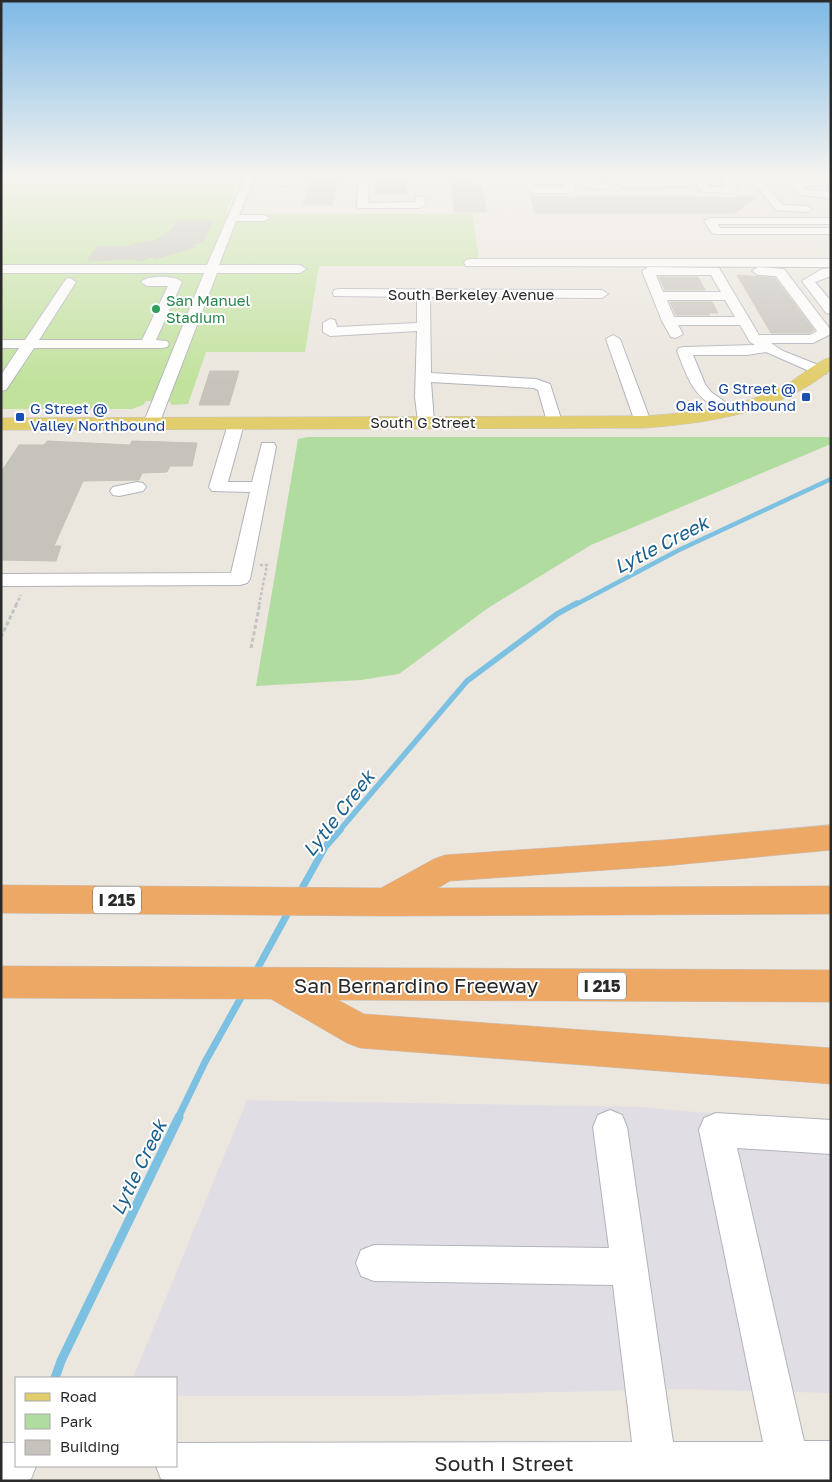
<svg xmlns="http://www.w3.org/2000/svg" width="832" height="1482" viewBox="0 0 832 1482" font-family="'Golos Text',sans-serif">
	<style>
		.industrial { fill: #e0dee4 }
		.green { fill: #b1dca0 }
		.pitch { fill: #c1e29d }
		.lines { fill: none; stroke-linecap: round; stroke-linejoin: round }
		.stream-far3 { stroke: #7cc1e2; stroke-width: 4.5 }
		.stream-far2 { stroke: #7cc1e2; stroke-width: 5.5 }
		.stream-far1 { stroke: #7cc1e2; stroke-width: 7 }
		.stream { stroke: #7cc1e2; stroke-width: 9 }
		.building { fill: #c6c3bd; stroke: #c6c2b8 }
		.minor-casing { stroke: #b1b3bc; stroke-width: 2 }
		.major-casing { stroke: #c3c3c3; stroke-width: 1 }
		.highway-casing { stroke: #c3c3c3; stroke-width: 1 }
		.path-far1 { stroke: #c3c3c3; stroke-width: 2.5; stroke-dasharray: 3 2; stroke-linecap: butt }
		.path { stroke: #c3c3c3; stroke-width: 3; stroke-dasharray: 4 2.5; stroke-linecap: butt }
		.minor { fill: #fff; fill-rule: evenodd }
		.major { fill: #e2cd6c; fill-rule: evenodd }
		.highway { fill: #eda866; fill-rule: evenodd }
		.leisure-dot { fill: #2e9e5b; stroke: #fff; stroke-width: 2 }
		.transit-dot { fill: #1a4fb4; stroke: #fff; stroke-width: 2 }
		.labels { text-anchor: middle; dominant-baseline: central; stroke-width: 4; stroke-linejoin: round; paint-order: stroke }
		.far-street-label { font-size: 15px; fill: #2a2a2a; stroke: #fff }
		.far-leisure-label { font-size: 15px; fill: #27864d; stroke: #fff; text-anchor: start }
		.far-transit-label { font-size: 15px; fill: #164399; stroke: #fff; text-anchor: end }
		.shield { fill: #fff; stroke: #6a6a6a; stroke-width: 1 }
		.shield-label { font-size: 16px; font-weight: bold; fill: #2a2a2a }
		.water-label { font-size: 19px; font-style: italic; fill: #1b608d; stroke: #fff }
		.near-street-label { font-size: 21px; fill: #2a2a2a; stroke: #fff }
	</style>
	<rect width="100%" height="100%" fill="#ebe6de"/>
	<path class="industrial" d="M247 1100 639 1107 831 1124V1393L676 1389 402 1396H176V1378H133Z"/>
	<path class="green" d="M308 437H831V444L591 545 488 608 399 674 361 680 256 686 298 439Z"/>
	<path class="pitch" d="M7 181H238L225 214H472L480 266H319L305 352H206L188 404 172 405 169 401H146L143 405 132 409H1V187Z"/>
	<g class="lines">
		<path class="stream-far3" d="M575 605 679 550 831 479"/>
		<path class="stream-far2" d="M339 831 467 681 557 614 577 603"/>
		<path class="stream-far1" d="M300 892 325 847 340 830
			M255 973 290 909
			M178 1118 205 1062 243 994"/>
		<path class="stream" d="M55 1378 61 1361 179 1117"/>
	</g>
	<path class="building" d="M310 180H338L333 205H303Z
		M376 180H406V194H375Z
		M452 180H471L472 185H481L487 212H454Z
		M530 197H757L735 213H535Z
		M178 221H212L204 241 191 245 195 247 156 259 152 257 139 261 134 259 87 261 97 247H123L156 240 172 230Z
		M737 275 775 278 814 330 810 333H771Z
		M659 277H698L705 290H665Z
		M670 302H712L718 313H709L710 315H676Z
		M210 371H239L229 405H199Z
		M47 441 130 445 132 441 197 443 192 466H170L167 472 142 473 139 480 83 481 54 546H61L56 561 1 560V472L19 445H44Z"/>
	<g class="lines">
		<g class="minor-casing">
			<path id="minor" d="M246 175H256L239 215H264L270 218 264 221H236L219 265H300L306 269 300 273H217L159 424 157 427H145L143 424 204 273H1V265H207Z
				M269 175H279L278 180H292L297 183 292 186 268 185 267 183Z
				M359 175H369L368 203 415 202 416 197 420 196 425 199V205L420 208H358L357 206Z
				M673 175H683L688 184 687 186 622 187 617 184 622 181H676Z
				M690 175H700L710 187H726L717 175H727L738 190 733 193 703 192Z
				M747 175H757L783 205 807 206 812 209 807 212 776 210Z
				M531 178H583L609 185 610 187 605 190 575 184V190L570 193H533L528 190 526 181ZM537 184H565V187H537Z
				M831 179V185L803 186 808 190 831 192V198L801 195 789 183 794 180Z
				M710 218H831V224H718L720 228H831V234H716L712 233 704 221Z
				M470 259H831V267L466 266 464 263 466 260Z
				M648 267 719 268 759 335H810L817 331 776 276 758 275 752 271 758 267 784 269 830 329 831 334 813 343H771L783 351 826 368 828 371 826 374H816L766 352 747 355H693L705 384 711 392 738 411 736 414C726 417 721 412 714 407 691 392 687 376 677 351L679 348 684 347 755 345 750 342 740 325H678L683 334 676 338 671 337 662 321 642 271ZM656 275H711L721 292H663ZM667 300H725L735 317H674Z
				M831 268V276L815 282 831 301V314L826 313 802 281 822 269Z
				M70 278 76 282 39 340H142L168 286H147L141 282C147 275 176 275 182 282L156 340 167 341 169 344 167 347 162 348H34L6 390 1 391V375L19 348H1V340H25L66 279Z
				M339 289 602 290 608 294 602 298 430 297 431 373 536 379 550 384 562 422 560 425H548L538 390 534 388 431 382 434 422 432 425H420L418 422 415 397 417 331 330 336 323 332V323L330 319 335 320 337 327 417 323V297L334 296 333 293 334 290Z
				M613 335 620 339 651 422 649 425H637L635 422 606 339Z
				M236 419 242 421 244 424 228 482H252L262 443H274L276 447 250 579 247 583 240 585 1 586V574L231 573 250 492 212 491 209 487 228 424 230 421Z
				M137 482 143 483 146 487 143 491 119 496 113 495 110 491 113 487Z
				M610 1110 622 1115 627 1127 673 1442H763L699 1130 704 1118 716 1113 831 1120V1154L737 1148 804 1441H831V1481H167L161 1479 156 1466H176V1443L632 1442 613 1285 374 1281 361 1276 356 1263 361 1250 374 1245 609 1248 593 1127 598 1115Z
				M1 1443H16V1466H36L31 1479 25 1481H1Z"/>
		</g>
		<g class="major-casing">
			<path id="major" d="M1 175H831V179L94 178 89 175 83 178H1Z
				M831 357V370C777 413 710 423 643 428L1 430V418L643 416C691 413 738 408 782 387 796 380 818 360 831 357Z"/>
		</g>
		<g class="highway-casing">
			<path id="highway" d="M831 825V850L664 866 450 881 438 888 831 886V914L386 916 1 913V885L381 888 434 859 445 855 664 840Z
				M1 966 831 970V1002L338 1000 364 1014 831 1048V1084L360 1048 347 1043 271 999 1 998Z"/>
		</g>
		<path class="path-far1" d="M16 605 21 595
			M259 605 267 565H260"/>
		<path class="path" d="M1 637 17 603
			M251 648 260 603"/>
		<use href="#minor" class="minor"/>
		<use href="#major" class="major"/>
		<use href="#highway" class="highway"/>
	</g>
	<linearGradient id="sky" x2="0" y2="1"><stop stop-color="#7db9e6"/><stop offset="0.46" stop-color="#f6f4f0"/><stop offset="1" stop-color="#f6f4f0" stop-opacity="0"/></linearGradient>
	<rect width="832" height="382" fill="url(#sky)"/>
	<circle class="leisure-dot" cx="156" cy="309" r="5"/>
	<g class="transit-dot">
		<rect x="801" y="392" width="10" height="10" rx="2.5"/>
		<rect x="15" y="412" width="10" height="10" rx="2.5"/>
	</g>
	<g class="labels">
		<g class="far-street-label">
			<text x="471" y="294">South Berkeley Avenue</text>
			<text x="423" y="422">South G Street</text>
		</g>
		<g class="far-leisure-label">
			<text x="166" y="300">San Manuel<tspan x="166" dy="17">Stadium</tspan></text>
		</g>
		<g class="far-transit-label">
			<text x="796" y="388">G Street @<tspan x="796" dy="17">Oak Southbound</tspan></text>
			<text x="30" y="408" text-anchor="start">G Street @<tspan x="30" dy="17">Valley Northbound</tspan></text>
		</g>
		<g class="shield">
			<rect x="93" y="886.5" width="48" height="27" rx="4"/>
			<rect x="578" y="972.5" width="48" height="27" rx="4"/>
		</g>
		<g class="shield-label">
			<text x="117" y="900">I 215</text>
			<text x="602" y="986">I 215</text>
		</g>
		<g class="water-label">
			<text transform="translate(661 544) rotate(-27)">Lytle Creek</text>
			<text transform="translate(338 813) rotate(-52)">Lytle Creek</text>
			<text transform="translate(138 1167) rotate(-64)">Lytle Creek</text>
		</g>
		<g class="near-street-label">
			<text x="416" y="985">San Bernardino Freeway</text>
			<text x="504" y="1463">South I Street</text>
		</g>
	</g>
	<rect width="832" height="1482" fill="none" stroke="#2a2a2a" stroke-width="5"/>
	<rect x="15" y="1377" width="162" height="90" fill="#ffffff" stroke="#aaaaaa"/>
	<rect x="25" y="1393" width="25" height="8" fill="#e2cd6c" stroke="#aaaaaa"/>
	<text x="60" y="1402" font-size="15" fill="#2a2a2a">Road</text>
	<rect x="25" y="1414" width="25" height="15" fill="#b1dca0" stroke="#aaaaaa"/>
	<text x="60" y="1427" font-size="15" fill="#2a2a2a">Park</text>
	<rect x="25" y="1440" width="25" height="15" fill="#c6c3bd" stroke="#aaaaaa"/>
	<text x="60" y="1452" font-size="15" fill="#2a2a2a">Building</text>
</svg>
